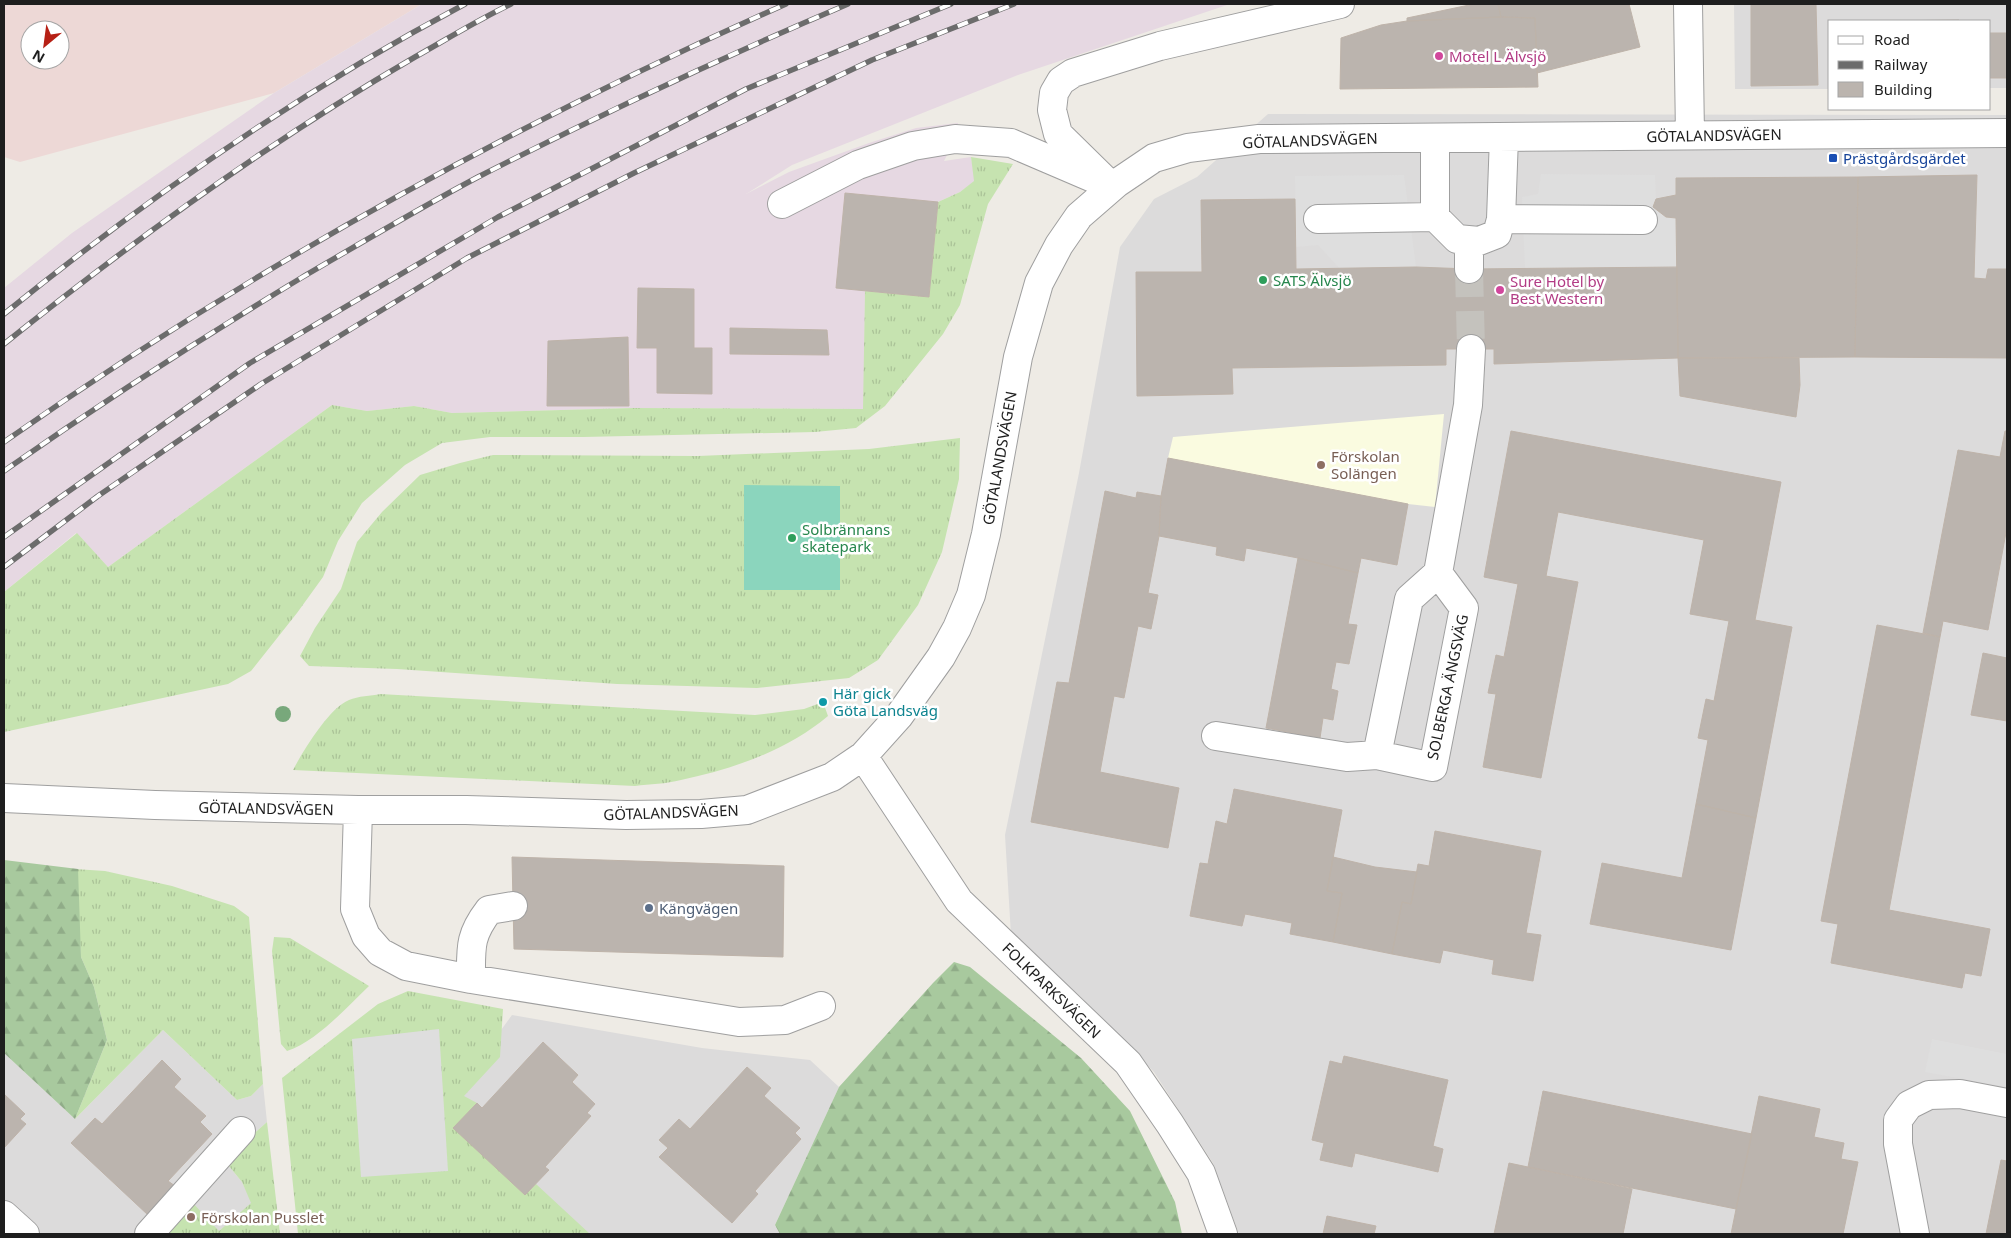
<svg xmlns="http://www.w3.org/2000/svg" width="2011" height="1238" viewBox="0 0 2011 1238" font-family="'Noto Sans',sans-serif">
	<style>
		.residential { fill: #dcdbdb }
		.commercial { fill: #edd8d6; fill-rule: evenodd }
		.industrial { fill: #e6d8e2 }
		.education { fill: #fafbe0 }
		.grass { fill: url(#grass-tufts) }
		.forest { fill: url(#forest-firs) }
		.pitch { fill: #8bd5bd }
		.parking { fill: #dedede }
		.building { fill: #bbb4ae; stroke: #beb3a9 }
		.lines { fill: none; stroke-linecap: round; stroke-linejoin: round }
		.minor-tunnel { stroke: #c4c2bd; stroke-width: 28; stroke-dasharray: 28 14; stroke-linecap: butt }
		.minor-casing { stroke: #9f9f9f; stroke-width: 30 }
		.minor { stroke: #fff; stroke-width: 28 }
		.rail-casing { stroke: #6c6c6c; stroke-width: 5.5 }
		.rail { stroke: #fff; stroke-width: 4; stroke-dasharray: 11; stroke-linecap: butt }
		.tree { fill: #78a87b }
		.hotel-dot { fill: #d1479c; stroke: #fff; stroke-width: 2 }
		.transit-dot { fill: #1a4fb4; stroke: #fff; stroke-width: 2 }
		.leisure-dot { fill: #2e9e5b; stroke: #fff; stroke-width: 2 }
		.education-dot { fill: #8d6e63; stroke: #fff; stroke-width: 2 }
		.culture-dot { fill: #0f9aa8; stroke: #fff; stroke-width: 2 }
		.service-dot { fill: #5c6f8a; stroke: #fff; stroke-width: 2 }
		.labels { text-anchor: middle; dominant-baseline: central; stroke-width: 5; stroke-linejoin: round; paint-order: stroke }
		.hotel-label { font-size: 15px; fill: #b23c85; stroke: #fff; text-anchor: start }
		.street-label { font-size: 15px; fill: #1e1e1e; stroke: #fff }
		.transit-label { font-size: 15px; fill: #164399; stroke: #fff; text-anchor: start }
		.leisure-label { font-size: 15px; fill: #27864d; stroke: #fff; text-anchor: start }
		.education-label { font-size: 15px; fill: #785e54; stroke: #fff; text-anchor: start }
		.culture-label { font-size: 15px; fill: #0d838f; stroke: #fff; text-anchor: start }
		.service-label { font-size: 15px; fill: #4e5e75; stroke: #fff; text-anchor: start }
	</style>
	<defs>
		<pattern id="grass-tufts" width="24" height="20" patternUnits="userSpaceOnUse" patternTransform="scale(1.25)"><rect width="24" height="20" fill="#c6e3b0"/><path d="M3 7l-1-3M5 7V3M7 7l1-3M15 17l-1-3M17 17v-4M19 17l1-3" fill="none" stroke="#aac297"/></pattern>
		<pattern id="forest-firs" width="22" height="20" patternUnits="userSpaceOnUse" patternTransform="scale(1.25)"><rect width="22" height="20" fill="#a8c99e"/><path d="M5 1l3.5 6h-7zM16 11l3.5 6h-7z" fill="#90ac88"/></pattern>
	</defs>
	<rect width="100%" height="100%" fill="#eeebe5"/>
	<path class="residential" d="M1734 4H2007V88H1990V21H1830V89H1735Z
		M1268 114 2007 115V1234H1239L1213 1163 1154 1072 1081 997 1011 935 1005 835 1079 473 1120 247 1154 199 1197 177Z
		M512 1015 702 1048 810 1060 839 1087 775 1225 780 1234H524L424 1136Z
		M163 1030 237 1100 251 1096 263 1084 267 1122 224 1160 242 1182 252 1203 219 1231 159 1234H4V1053L75 1119Z"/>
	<path class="commercial" d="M4 4H422L274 93 20 162 4 157ZM30 30H60V60H30Z"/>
	<path class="industrial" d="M422 4H1230L1018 75 792 165 746 194 789 172 869 143 916 128 958 123 955 139 944 161 971 157 975 181 960 192 938 202 929 297 865 291 864 409 633 408 452 413 414 406 367 411 332 405 108 567 76 533 4 592V288L72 233 274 93Z"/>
	<path class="education" d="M1444 414 1435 507 1408 504 1168 458 1173 437Z"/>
	<path class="grass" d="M971 157 1013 164 988 204 960 305 943 334 885 406 856 428 815 432 583 437H490L442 443 405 465 362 503 338 541 323 577 297 613 251 671 228 684 4 732V592L77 533 108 567 332 405 367 411 414 406 452 413 633 408 863 409 865 291 929 297 938 202 960 192 974 181Z
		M960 438 959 479 942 552 918 605 878 660 849 678 757 688 617 684 397 669 309 666 300 656 315 628 341 589 357 542 382 512 420 475 460 463 493 455 698 456 869 449Z
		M380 694 755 715 804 709 823 702 828 716C788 750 733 769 681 780 666 784 650 784 635 786L293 770C303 751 329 708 349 700 358 696 371 696 380 694Z
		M75 869 105 871 172 886 234 906 249 917 263 1084 251 1096 237 1100 163 1030 75 1119 107 1040 94 987 81 957Z
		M274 937 290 938 369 986C346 1008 317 1041 287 1051L281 1044 272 951Z
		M408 991 503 1009 500 1057 464 1096 477 1103 454 1128 525 1195 536 1184 590 1234H298L282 1078 378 1004Z
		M267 1122 280 1234H159L191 1201 219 1231 251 1203 242 1182 224 1160Z"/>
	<path class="forest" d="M4 860 78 869 81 957 94 987 107 1040 75 1119 4 1053Z
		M954 962 970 967 1081 1058 1130 1111 1175 1202 1182 1234H780L775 1225 839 1087 933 983Z"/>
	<path class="pitch" d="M744 485 840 486V590H744Z"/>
	<path class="parking" d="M1541 174 1655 175 1656 199 1653 207 1666 217 1676 218 1677 267 1525 269 1522 197 1538 194Z
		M1404 175 1416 267 1340 269 1318 245 1296 247 1295 176Z
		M439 1029 448 1171 361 1177 352 1039Z
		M1932 1039 2007 1054V1087L1925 1072Z"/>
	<path class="building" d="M1474 4H1498L1501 17 1407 21V18Z
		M1498 4H1629L1640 47 1537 73 1535 18 1501 17Z
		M1751 4H1816L1818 85 1751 86Z
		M1501 17 1535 18 1538 87 1340 89 1341 38 1381 25 1407 21Z
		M1959 20V21H1884Z
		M1990 33H2007V78H1990Z
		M1977 175 1974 278 1986 279 1988 269H2007V358L1855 357 1858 177Z
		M1858 177 1855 357 1678 358 1676 218 1666 217 1653 207 1656 199 1676 195V178Z
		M845 193 938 202 929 297 836 288Z
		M1295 199 1296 269 1416 267 1469 269 1677 267 1678 358 1494 364V349H1446V365L1232 368 1233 394 1137 396 1136 272H1202L1201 200Z
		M638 288 694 289V348H712V394L657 393V348H637Z
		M730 328 827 330 829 355 730 354Z
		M628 337 629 406H547L548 341Z
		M1678 358H1799L1800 385 1796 417 1680 396Z
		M1511 431 1781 482 1755 620 1792 627 1756 818 1696 804 1708 740 1698 738 1706 699 1714 701 1729 621 1690 614 1704 540 1558 512 1546 576 1578 582 1541 778 1483 767 1496 694 1488 693 1496 655 1504 657 1518 584 1484 577Z
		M2005 431H2007V527L1988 630 1943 621 1940 637 1923 633 1958 450 2000 457Z
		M1168 458 1408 504 1397 565 1361 558 1358 573 1298 558 1246 548 1244 561 1216 555 1217 547 1159 536 1161 496Z
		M1105 491 1136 498 1137 492 1161 496 1159 536 1148 593 1158 595 1151 629 1138 626 1124 698 1114 696 1100 772 1179 788 1168 848 1031 822 1057 682 1069 683Z
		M1298 558 1358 573 1348 624 1357 625 1349 664 1336 662 1331 689 1338 691 1333 720 1323 718 1320 738 1266 728Z
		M1877 625 1940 637 1889 910 1990 929 1981 976 1965 973 1962 988 1831 963 1838 924 1821 921Z
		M1983 653 2007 658V721L1971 715Z
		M1234 789 1342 810 1327 891 1342 893 1333 942 1290 934 1292 923 1245 914 1242 926 1190 916 1200 863 1208 864 1216 821 1227 824Z
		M1696 804 1756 818 1731 950 1590 924 1602 863 1682 878Z
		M1435 831 1541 851 1526 933 1541 935 1533 981 1492 974 1494 960 1443 950 1440 963 1392 954 1402 902 1411 904 1418 864 1429 866Z
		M512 857 784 866 783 957 514 949Z
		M1333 857 1375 867 1417 872 1411 904 1402 902 1392 954 1333 942 1342 893 1327 891Z
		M543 1042 578 1075 572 1082 595 1104 587 1113 591 1116 545 1167 549 1170 525 1195 453 1128 477 1103 482 1108Z
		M1344 1056 1448 1080 1433 1146 1443 1149 1438 1172 1355 1153 1352 1167 1320 1160 1324 1143 1312 1140 1330 1061 1342 1064Z
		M162 1060 181 1079 174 1087 206 1116 200 1122 212 1134 168 1181 175 1186 148 1215 71 1143 95 1118 102 1124Z
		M747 1067 771 1088 764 1096 800 1128 795 1133 801 1139 755 1191 758 1194 732 1223 659 1157 668 1148 659 1140 679 1119 690 1129Z
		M1543 1091 1752 1134 1736 1209 1528 1167Z
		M4 1094 25 1114 20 1119 26 1124 4 1148Z
		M1759 1096 1820 1109 1814 1137 1844 1143 1841 1159 1858 1162 1843 1234H1731Z
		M2001 1160 2007 1161V1234H1986Z
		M1509 1163 1632 1189 1623 1234H1494Z
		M1327 1216 1376 1226 1374 1234H1323Z"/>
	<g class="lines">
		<path class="minor-tunnel" d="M1469 269 1471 349"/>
		<g class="minor-casing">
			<path id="minor" d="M1688 4 1690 135
				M1435 138V217L1457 239 1479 241 1497 234 1501 219 1504 137
				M1112 187 1058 134 1052 110 1054 93 1061 81 1073 73 1160 46 1340 4
				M782 204 858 165 913 146 955 139 1011 143 1095 179
				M1318 219 1435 217
				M1501 219 1643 220
				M1469 269V240
				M1438 573 1464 608 1433 767 1377 755 1409 599 1438 573 1468 405 1471 349
				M1216 736 1347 757 1377 755
				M863 756 959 901 1128 1063 1170 1124 1201 1173 1223 1234
				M4 798 155 805 358 810H466L626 815 701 814 747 810 832 777 863 756 899 716 941 657 957 628 971 595 986 534 1018 357 1039 283 1059 245 1079 216 1117 183 1154 158 1188 148 1259 139 2007 133
				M358 810 355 909 366 936 380 952 406 966 471 979 739 1022 785 1020 821 1006
				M471 979C471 948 469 936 489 910L513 906
				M4 1215 25 1234
				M149 1234 241 1131
				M1915 1234 1898 1144V1120L1909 1105 1929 1095 1960 1094 2007 1103"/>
		</g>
		<use href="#minor" class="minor"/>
		<g class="rail-casing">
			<path id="rail" d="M4 314C148 197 301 91 465 4
				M4 344C135 239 270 141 415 57 447 39 478 20 511 4
				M4 442C249 270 512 125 786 4
				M4 471C101 403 200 339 301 278 359 244 418 209 478 177 599 115 723 57 848 4
				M4 537 250 363 498 217 746 89 951 4
				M4 567 98 496 261 384 467 258 634 173 872 60 1014 4"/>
		</g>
		<use href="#rail" class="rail"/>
	</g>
	<circle class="tree" cx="283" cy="714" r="8"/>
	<g class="hotel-dot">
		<circle cx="1439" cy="56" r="5"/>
		<circle cx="1500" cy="290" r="5"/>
	</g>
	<rect class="transit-dot" x="1828" y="153" width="10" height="10" rx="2.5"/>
	<g class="leisure-dot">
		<circle cx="1263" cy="280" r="5"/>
		<circle cx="792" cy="538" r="5"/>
	</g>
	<g class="education-dot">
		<circle cx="1321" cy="465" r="5"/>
		<circle cx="191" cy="1217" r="5"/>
	</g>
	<circle class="culture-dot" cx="823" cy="702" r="5"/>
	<circle class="service-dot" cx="649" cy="908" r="5"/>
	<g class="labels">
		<g class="hotel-label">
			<text x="1449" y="56">Motel L Älvsjö</text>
			<text x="1510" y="281">Sure Hotel by<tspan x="1510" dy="17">Best Western</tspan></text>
		</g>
		<g class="street-label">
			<text transform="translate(1714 135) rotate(-1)">GÖTALANDSVÄGEN</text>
			<text transform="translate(1310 140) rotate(-2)">GÖTALANDSVÄGEN</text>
			<text transform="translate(999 458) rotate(-80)">GÖTALANDSVÄGEN</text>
			<text transform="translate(1447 687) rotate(-78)">SOLBERGA ÄNGSVÄG</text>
			<text transform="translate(266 808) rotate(1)">GÖTALANDSVÄGEN</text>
			<text transform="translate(671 812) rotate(-2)">GÖTALANDSVÄGEN</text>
			<text transform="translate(1052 990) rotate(44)">FOLKPARKSVÄGEN</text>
		</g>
		<g class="transit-label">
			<text x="1843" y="158">Prästgårdsgärdet</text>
		</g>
		<g class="leisure-label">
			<text x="1273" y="280">SATS Älvsjö</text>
			<text x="802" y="529">Solbrännans<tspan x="802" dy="17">skatepark</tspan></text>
		</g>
		<g class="education-label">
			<text x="1331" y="456">Förskolan<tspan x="1331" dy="17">Solängen</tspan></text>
			<text x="201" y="1217">Förskolan Pusslet</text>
		</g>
		<g class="culture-label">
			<text x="833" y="693">Här gick<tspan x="833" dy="17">Göta Landsväg</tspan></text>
		</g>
		<g class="service-label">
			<text x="659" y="908">Kängvägen</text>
		</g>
	</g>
	<rect width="2011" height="1238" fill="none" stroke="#1e1e1e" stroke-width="10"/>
	<rect x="1828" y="20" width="162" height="90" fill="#ffffff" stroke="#a5a5a5"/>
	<rect x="1838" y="36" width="25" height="8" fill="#ffffff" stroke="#a5a5a5"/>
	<text x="1874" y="45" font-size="15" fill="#1e1e1e">Road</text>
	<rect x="1838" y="61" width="25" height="8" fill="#6c6c6c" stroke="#a5a5a5"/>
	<text x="1874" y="70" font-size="15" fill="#1e1e1e">Railway</text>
	<rect x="1838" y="82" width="25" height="15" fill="#bbb4ae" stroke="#a5a5a5"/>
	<text x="1874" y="95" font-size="15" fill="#1e1e1e">Building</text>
	<g transform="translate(45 45) rotate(209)"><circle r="24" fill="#ffffff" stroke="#a5a5a5"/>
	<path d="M0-4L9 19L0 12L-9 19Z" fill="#b62015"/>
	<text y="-8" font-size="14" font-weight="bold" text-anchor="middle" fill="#1e1e1e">N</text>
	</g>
</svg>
